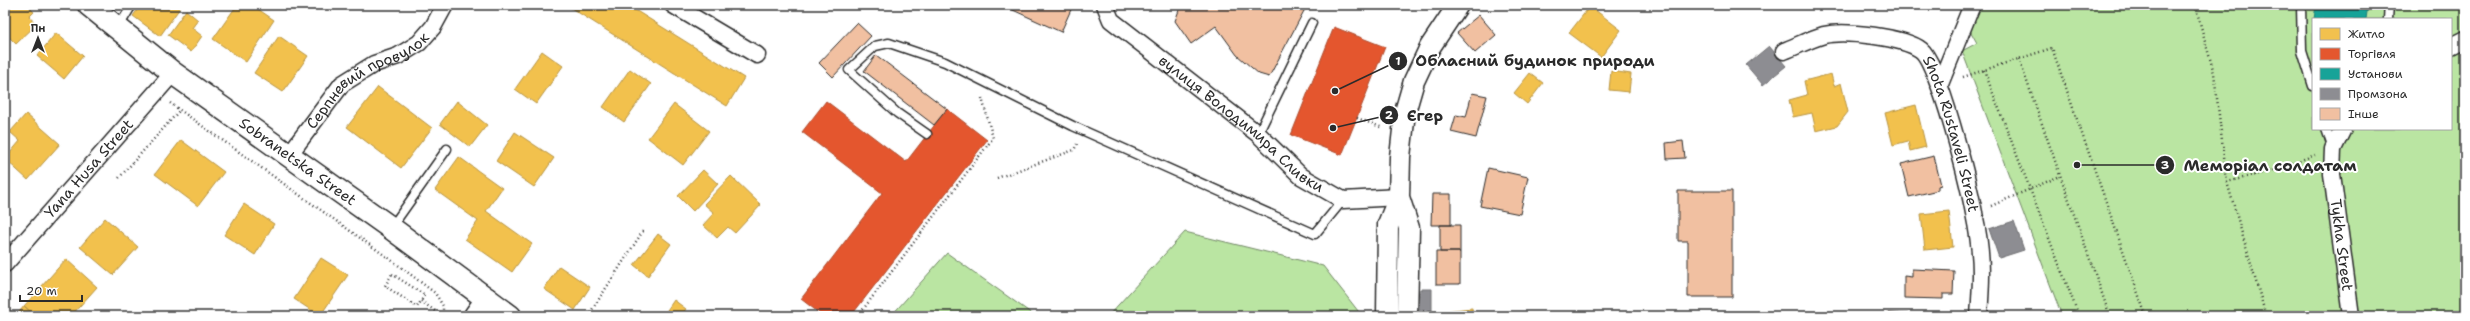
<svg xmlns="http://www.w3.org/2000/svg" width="2470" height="321" viewBox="0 0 2470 321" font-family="'Shantell Sans',sans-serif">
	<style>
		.green { fill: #bae5a2; stroke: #728866; fill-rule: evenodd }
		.homes { fill: #f2c14e; stroke: #b69444 }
		.shops { fill: #e4572e; stroke: #ac4a2d }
		.public { fill: #17a398; stroke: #1d7f77 }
		.industry { fill: #8d8d92; stroke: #707073 }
		.building { fill: #f1c0a1; stroke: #2b2b2b }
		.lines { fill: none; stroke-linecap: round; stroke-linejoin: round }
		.service-casing { stroke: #2b2b2b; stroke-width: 11 }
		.minor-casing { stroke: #2b2b2b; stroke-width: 19 }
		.tertiary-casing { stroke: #2b2b2b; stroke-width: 23 }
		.secondary-casing { stroke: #2b2b2b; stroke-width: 25 }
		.path { stroke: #2b2b2b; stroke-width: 2.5; stroke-dasharray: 1 3; stroke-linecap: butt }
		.service { stroke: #fff; stroke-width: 8 }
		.minor { stroke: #fff; stroke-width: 16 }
		.tertiary { stroke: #fff; stroke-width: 20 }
		.secondary { stroke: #fff; stroke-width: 22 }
		.labels { text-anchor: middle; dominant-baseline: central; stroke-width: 4; stroke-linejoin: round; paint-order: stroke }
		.street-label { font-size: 15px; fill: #2b2b2b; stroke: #fff }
		.leader { fill: none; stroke: #2b2b2b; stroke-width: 1.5 }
		.callout-dot { fill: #2b2b2b; stroke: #fff; stroke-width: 1.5 }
		.mark-label { font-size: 12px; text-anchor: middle; font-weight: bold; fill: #fff }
		.callout-label { font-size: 16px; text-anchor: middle; font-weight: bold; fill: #2b2b2b; stroke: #fff; stroke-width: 4; stroke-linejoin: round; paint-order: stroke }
	</style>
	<rect width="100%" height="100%" fill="#fff"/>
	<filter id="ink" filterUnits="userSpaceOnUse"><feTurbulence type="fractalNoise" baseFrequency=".025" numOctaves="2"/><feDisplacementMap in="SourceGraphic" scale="8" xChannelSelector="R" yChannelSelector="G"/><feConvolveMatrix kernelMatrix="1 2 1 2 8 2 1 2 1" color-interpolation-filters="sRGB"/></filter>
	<g filter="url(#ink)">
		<path class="green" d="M1980 5H2465V316H2062L1962 51 1977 43 1967 25ZM2313 19H2451V129H2313Z
			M1185 232 1323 266 1362 316H1108Z
			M947 253 1035 316H891Z"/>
		<path class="homes" d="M5 5H26L34 12 29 17 37 24 16 44 5 33Z
			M141 5H182L160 36 133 16Z
			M237 5H252L274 20 246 62 213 39Z
			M573 5H627L744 78 727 106 571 8Z
			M1590 6 1621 30 1601 57 1569 33Z
			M186 10 198 20 192 28 202 36 191 52 168 35Z
			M56 33 83 56 64 79 37 56Z
			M279 36 308 56 283 92 254 73Z
			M542 51 563 66 536 104 515 89Z
			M630 69 651 84 624 122 603 107Z
			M1611 71 1631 74 1629 92 1609 90Z
			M1530 73 1543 83 1527 104 1514 93Z
			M1831 74 1834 86 1841 83 1848 112 1837 126 1816 131 1812 113 1793 117 1789 100 1807 95 1804 81Z
			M378 87 432 128 401 168 347 127Z
			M457 101 487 125 470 147 440 124Z
			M674 104 709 131 683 165 648 138Z
			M1916 105 1926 147 1910 151 1908 141 1893 145 1885 113Z
			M26 114 60 144 28 180 5 159 20 141 10 132Z
			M515 132 554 158 534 187 496 161Z
			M181 140 224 172 198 206 155 174Z
			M459 157 502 188 486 211 532 244 512 272 465 239 478 221 435 190Z
			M703 170 718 184 693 211 678 196Z
			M731 176 761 205 735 233 728 227 717 238 703 225 714 213 704 204Z
			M244 204 274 224 255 255 224 235Z
			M1949 211 1953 247 1925 250 1921 214Z
			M105 218 138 247 113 275 80 247Z
			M658 234 671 244 648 276 634 265Z
			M321 258 348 275 320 316 294 299Z
			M66 259 97 287 71 316H36L24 306Z
			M559 266 590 287 575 310 544 289Z
			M674 300 686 309 683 313 687 316H663Z
			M24 306 36 316H16Z
			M1472 308 1473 316H1444V311Z"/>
		<path class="shops" d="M1334 27 1385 47 1342 155 1291 135Z
			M826 101 906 162 947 109 987 140 851 316H823L801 299 882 193 802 132Z"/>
		<path class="public" d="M2316 5H2368L2366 19H2314Z"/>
		<path class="industry" d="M1769 46 1786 66 1763 85 1746 65Z
			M2014 221 2024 250 1999 258 1989 229Z
			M1420 289H1432V311L1419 310Z"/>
		<path class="building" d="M1002 5H1073L1061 32Z
			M1181 5H1302L1305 9 1269 77 1259 74 1237 55 1216 26 1191 44 1175 21Z
			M1479 15 1496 35 1475 53 1457 33Z
			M857 23 871 36 833 77 819 63Z
			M876 55 947 109 934 125 864 71Z
			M1472 93 1487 96 1476 138 1451 132 1456 115 1466 117Z
			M1683 141 1685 158 1667 159 1666 143Z
			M1934 156 1941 185 1938 186V190L1909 197 1901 164Z
			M1488 168 1528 177 1520 214 1480 206Z
			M1678 191H1732V297H1688V241H1678Z
			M1432 194H1451V225H1431Z
			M1440 225H1460V252H1440Z
			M1436 252H1460V284H1436Z
			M1912 269 1954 271 1953 294H1943V299L1904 298V276L1912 277Z
			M1888 313 1955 316H1888Z"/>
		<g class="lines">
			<g class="service-casing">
				<path id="service" d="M2301 5 2302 51 2313 86
					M2388 19 2389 5
					M118 28 132 5
					M2326 129 2333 149
					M927 134 897 113 849 70 875 46 889 43 945 62 1073 126 1315 234 1343 200
					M1258 134 1312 23
					M391 228 447 149"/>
			</g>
			<g class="minor-casing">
				<g id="minor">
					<path d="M673 5 757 55"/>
					<path id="s1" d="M1105 5 1111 20 1258 134 1301 176 1343 200 1399 197"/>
					<path d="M2451 46 2465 39"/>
					<path id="s2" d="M1784 51C1797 46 1810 39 1824 35 1844 30 1904 37 1921 50 1939 63 1969 186 1974 213 1978 232 1981 254 1981 274 1981 288 1980 302 1979 316"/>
					<path d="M1940 84 1972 5"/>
					<path id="s3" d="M2343 129 2333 149 2332 174 2351 316"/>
					<path id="s4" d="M289 155 342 84 374 64 398 56 419 43 433 27 445 5"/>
					<path id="s5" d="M5 264 173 73"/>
				</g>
			</g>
			<g class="tertiary-casing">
				<path id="tertiary" d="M1387 316 1388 224 1399 197
					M1407 316 1409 228 1399 197 1400 157 1405 112 1414 81 1430 47 1458 5"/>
			</g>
			<g class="secondary-casing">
				<g id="secondary">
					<path id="s6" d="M89 5 173 73 391 228 510 316"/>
					<path d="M475 316 487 299"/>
				</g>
			</g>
			<path class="path" d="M2195 5 2214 73 2227 182 2271 171 2315 155
				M2019 59 2110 316
				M1984 70 2079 316
				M1963 77 2052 48 2146 316
				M170 103 394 262 435 293 443 306V316
				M1357 118 1383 128
				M119 178 179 111
				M997 178 1074 150 1077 144
				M2227 182 2266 316
				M1991 206 2060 176
				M392 274 425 295 417 307 385 286Z
				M421 301 442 316
				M588 316 643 231
				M858 316 993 138 982 98"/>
			<use href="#service" class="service"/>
			<use href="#minor" class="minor"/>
			<use href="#tertiary" class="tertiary"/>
			<use href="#secondary" class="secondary"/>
		</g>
	</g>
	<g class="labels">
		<g class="street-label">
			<text stroke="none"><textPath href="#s4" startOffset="111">Серпневий провулок</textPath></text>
			<text stroke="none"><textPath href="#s1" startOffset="183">вулиця Володимира Сливки</textPath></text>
			<text stroke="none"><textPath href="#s2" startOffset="233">Shota Rustaveli Street</textPath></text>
			<text stroke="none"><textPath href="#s6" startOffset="261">Sobranetska Street</textPath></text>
			<text stroke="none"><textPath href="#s5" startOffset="127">Yana Husa Street</textPath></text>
			<text stroke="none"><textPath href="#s3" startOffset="119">Tykha Street</textPath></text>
		</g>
	</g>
	<path class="leader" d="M1335 91L1398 61M1333 128L1389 115M2077 165L2165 165"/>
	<g class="callout-dot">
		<circle cx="1335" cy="91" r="4"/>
		<circle cx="1333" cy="128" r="4"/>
		<circle cx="2077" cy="165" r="4"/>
		<circle cx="1398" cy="61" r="10"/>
		<circle cx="1389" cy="115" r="10"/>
		<circle cx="2165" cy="165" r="10"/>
	</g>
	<g class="mark-label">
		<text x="1398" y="65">1</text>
		<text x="1389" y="119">2</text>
		<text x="2165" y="169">3</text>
	</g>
	<g class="callout-label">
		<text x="1535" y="66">Обласний будинок природи</text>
		<text x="1425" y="121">Єгер</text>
		<text x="2270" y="171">Меморіал солдатам</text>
	</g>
	<rect width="2470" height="321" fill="none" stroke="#fff" stroke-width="20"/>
	<rect x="10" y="10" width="2450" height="301" fill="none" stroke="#2b2b2b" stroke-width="1.5" filter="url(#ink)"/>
	<rect x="2312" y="18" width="140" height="112" fill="#ffffff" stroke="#aaaaaa"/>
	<rect x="2320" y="28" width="20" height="12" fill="#f2c14e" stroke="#aaaaaa"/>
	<text x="2348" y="38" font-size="12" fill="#2b2b2b">Житло</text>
	<rect x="2320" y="48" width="20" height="12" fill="#e4572e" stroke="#aaaaaa"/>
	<text x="2348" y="58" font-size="12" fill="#2b2b2b">Торгівля</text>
	<rect x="2320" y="68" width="20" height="12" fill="#17a398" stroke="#aaaaaa"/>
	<text x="2348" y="78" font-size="12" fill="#2b2b2b">Установи</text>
	<rect x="2320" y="88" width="20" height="12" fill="#8d8d92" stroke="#aaaaaa"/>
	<text x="2348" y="98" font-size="12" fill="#2b2b2b">Промзона</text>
	<rect x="2320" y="108" width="20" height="12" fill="#f1c0a1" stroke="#aaaaaa"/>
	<text x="2348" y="118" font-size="12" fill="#2b2b2b">Інше</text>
	<g transform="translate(38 38)" stroke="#ffffff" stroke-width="3" paint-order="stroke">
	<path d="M0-3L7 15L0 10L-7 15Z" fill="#2b2b2b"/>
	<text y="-6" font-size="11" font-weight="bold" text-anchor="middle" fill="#2b2b2b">Пн</text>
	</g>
	<path d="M20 295v6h62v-6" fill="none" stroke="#2b2b2b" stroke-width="2"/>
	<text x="26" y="295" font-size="12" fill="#2b2b2b" stroke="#ffffff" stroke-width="3" paint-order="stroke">20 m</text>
</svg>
